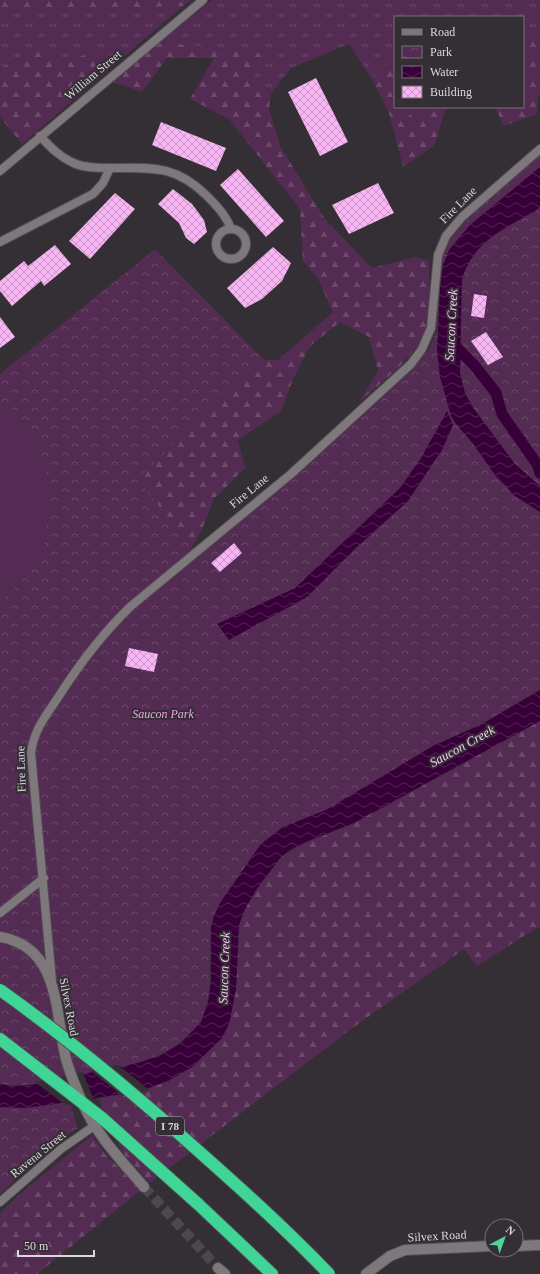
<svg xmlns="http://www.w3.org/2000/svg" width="540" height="1274" viewBox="0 0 540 1274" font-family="Georgia,serif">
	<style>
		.grass { fill: url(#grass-tufts) }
		.forest { fill: url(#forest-firs) }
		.park { fill: url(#park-crowns) }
		.garden { fill: #542b53 }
		.water { fill: url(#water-waves) }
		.pier { fill: #342f34 }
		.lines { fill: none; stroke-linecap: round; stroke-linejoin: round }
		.canal { stroke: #380038; stroke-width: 11 }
		.building { fill: url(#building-cross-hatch) }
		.tertiary-tunnel { stroke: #4d484d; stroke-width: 10; stroke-dasharray: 10 5; stroke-linecap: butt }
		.minor-casing { stroke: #514d50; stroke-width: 10 }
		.tertiary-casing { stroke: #514d50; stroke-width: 12 }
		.motorway-casing { stroke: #514d50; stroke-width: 14 }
		.minor { stroke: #7e787d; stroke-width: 8 }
		.tertiary { stroke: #7e787d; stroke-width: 10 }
		.motorway { stroke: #3ed597; stroke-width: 12 }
		.motorway-bridge-casing { stroke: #514d50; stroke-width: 14; stroke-linecap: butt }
		.motorway-bridge { stroke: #3ed597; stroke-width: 12 }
		.labels { text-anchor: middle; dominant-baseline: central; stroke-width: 4; stroke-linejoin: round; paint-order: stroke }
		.shield { fill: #342f34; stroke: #a9a5a8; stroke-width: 1 }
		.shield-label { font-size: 11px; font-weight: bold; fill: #dbd7da }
		.street-label { font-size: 12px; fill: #dbd7da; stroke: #342f34 }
		.park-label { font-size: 12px; font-style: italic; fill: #f3a0ef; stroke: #342f34 }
		.water-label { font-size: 13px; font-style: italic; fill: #f8c5f5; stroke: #342f34 }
	</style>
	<defs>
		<pattern id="grass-tufts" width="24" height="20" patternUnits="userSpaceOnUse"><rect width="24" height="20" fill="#542b53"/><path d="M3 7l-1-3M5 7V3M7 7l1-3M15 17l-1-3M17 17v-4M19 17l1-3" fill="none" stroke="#6c496b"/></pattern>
		<pattern id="forest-firs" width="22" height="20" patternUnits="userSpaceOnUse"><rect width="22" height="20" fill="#542b53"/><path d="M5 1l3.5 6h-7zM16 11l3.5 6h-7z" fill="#6c496b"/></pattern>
		<pattern id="park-crowns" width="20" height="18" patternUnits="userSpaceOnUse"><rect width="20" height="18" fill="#542b53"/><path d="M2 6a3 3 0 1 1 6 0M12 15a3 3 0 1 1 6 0" fill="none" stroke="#6c496b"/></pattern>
		<pattern id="water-waves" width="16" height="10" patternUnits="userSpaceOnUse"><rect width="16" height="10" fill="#380038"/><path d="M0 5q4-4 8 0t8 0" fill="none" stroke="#542454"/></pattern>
		<pattern id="building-cross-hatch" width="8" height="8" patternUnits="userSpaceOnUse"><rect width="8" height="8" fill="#f7b5f3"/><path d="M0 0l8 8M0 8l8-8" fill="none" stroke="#ca98c6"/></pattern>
	</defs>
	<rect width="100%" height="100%" fill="#342f34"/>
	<path class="grass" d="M212 0H540V27L523 25V17H395V57L372 79 349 44 291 68 271 94 255 75 270 54 160 42Z
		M183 6 93 83 97 49 70 62 33 50 0 69V11Z
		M404 107H426L417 122Z"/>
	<path class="forest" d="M0 0H191L183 6 0 11Z
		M523 25 540 27V95L538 96 537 114 504 126 495 107H523Z
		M160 42 271 54 255 75 271 94 269 109 280 146 325 219 372 268 416 257 429 261C429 282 431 304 427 325 420 355 381 382 359 402L378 371 369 337 340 322 310 346 293 379 281 411 238 440 245 468 214 499 201 532 191 547 149 575 137 479 264 360H278L333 312 318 279 303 261 300 209 229 119 190 99 214 58H167L142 92 113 82Z
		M97 48 93 83 22 144 0 117V69L33 50 70 62Z
		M395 57V107H404L417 122 426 107H450L445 111 434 146 403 167 389 113 372 79Z
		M540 721V926L477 966 464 949 351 1029 150 1183 126 1157 108 1128 99 1098 110 1096 192 1067 222 1038 236 990 239 925 245 909 258 887 281 857 298 846 354 823Z
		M92 1135 105 1154 141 1190 37 1274H0V1213L21 1193Z"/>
	<path class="park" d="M540 155V690L482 724 433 746 326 810 283 827 261 844 220 903 214 916 211 927 210 993 201 1022 196 1029 172 1049 153 1058 138 1063 62 1079 78 1128 55 1142 0 1194V1107L26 1108 47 1104 19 1086 0 1084V374L155 249 264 360 137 479 199 555 294 478 389 391 428 351 437 330 441 260 450 239 473 213Z"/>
	<path class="garden" d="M10 407C44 448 54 470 46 524 45 533 45 545 41 554 34 570 13 590 0 602V416Z"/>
	<path class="water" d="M540 167V207L534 212C502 230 474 241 462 279L460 373 465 393 474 409 515 464 540 486V512L515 496 495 475 474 445 456 424 451 416 440 377 437 351 440 287 443 265 449 250 470 225Z
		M447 411 453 425 442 450 408 501 357 547 307 597 229 640 217 624 295 588 400 488 421 458Z
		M540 690V721L354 823 308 841 290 850 281 857 258 887 245 909 239 925 236 990 229 1024 222 1038 192 1067 168 1081 138 1092 26 1108 0 1107V1084L13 1086 29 1085 138 1063 163 1054 181 1043 201 1022 208 1003 211 980V927L214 916 220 903 261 844 283 827 326 810 433 746 482 724Z"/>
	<path class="pier" d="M118 1065 136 1079 149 1090 139 1094 122 1096 91 1071Z
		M83 1072 94 1101 65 1105 35 1082Z"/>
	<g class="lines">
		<path class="canal" d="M450 341 475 366 496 393 502 414 537 464 540 473"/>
	</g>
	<path class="building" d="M316 78 348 142 320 156 288 92Z
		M161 122 226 148 216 171 152 145Z
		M238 169 284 221 266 237 220 185Z
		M378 183 394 213 349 234 332 205Z
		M173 189 192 204 204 220 207 232 194 244 186 238 179 223 158 204Z
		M115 193 135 209 90 259 69 241Z
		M55 245 71 264 44 286 41 281 12 306 0 291V281L24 261 28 266Z
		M273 247 291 263 282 281 262 299 245 308 227 288Z
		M474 294 487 296 484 318 471 316Z
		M0 317 15 337 0 348Z
		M486 332 503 357 488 365 471 341Z
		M234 543 242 553 220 572 211 563Z
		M129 648 158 654 154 672 125 666Z"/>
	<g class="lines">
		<path class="tertiary-tunnel" d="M144 1187 218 1268"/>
		<g class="minor-casing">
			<path id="minor" d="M40 136C51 148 61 158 76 164 86 168 98 168 109 168 150 168 174 164 206 195 216 205 226 215 231 229
				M0 171 203 0
				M216 244a15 15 0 1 1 30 0a15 15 0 1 1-30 0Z
				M0 242 93 194 103 183 110 168
				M0 913 44 878
				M52 981 31 753C34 729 46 716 59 696 80 663 103 633 131 606L291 474 411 364 422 349 431 328 438 255 446 236 462 217 540 149
				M0 1202 61 1149 94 1126"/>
		</g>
		<g class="tertiary-casing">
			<path id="tertiary" d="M0 937C59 947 55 1009 65 1055 69 1072 76 1088 83 1104 98 1137 121 1160 144 1187
				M516 1246 540 1245
				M218 1268 225 1274
				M366 1274 390 1256 405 1250 492 1246"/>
		</g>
		<g class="motorway-casing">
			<path id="motorway" d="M0 1039 102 1118 198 1204 272 1274"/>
		</g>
		<use href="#minor" class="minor"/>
		<use href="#tertiary" class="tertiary"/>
		<use href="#motorway" class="motorway"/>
		<g class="motorway-bridge-casing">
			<path id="motorway-bridge" d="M0 990C62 1034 120 1082 177 1132 229 1178 281 1224 329 1274"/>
		</g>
		<use href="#motorway-bridge" class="motorway-bridge"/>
	</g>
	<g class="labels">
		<rect class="shield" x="156" y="1117" width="28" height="18" rx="3"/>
		<g class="shield-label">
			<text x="170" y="1126">I 78</text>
		</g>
		<g class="street-label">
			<text transform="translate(93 75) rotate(-40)">William Street</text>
			<text transform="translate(458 205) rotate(-45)">Fire Lane</text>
			<text transform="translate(249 491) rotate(-39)">Fire Lane</text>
			<text transform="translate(21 769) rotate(-92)">Fire Lane</text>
			<text transform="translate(69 1007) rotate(79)">Silvex Road</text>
			<text transform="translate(38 1154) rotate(-39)">Ravena Street</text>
			<text transform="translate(437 1236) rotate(-3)">Silvex Road</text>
		</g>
		<g class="park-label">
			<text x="163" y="714">Saucon Park</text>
		</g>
		<g class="water-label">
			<text transform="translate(451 325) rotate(-87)">Saucon Creek</text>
			<text transform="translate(462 746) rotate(-29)">Saucon Creek</text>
			<text transform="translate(224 968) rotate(-88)">Saucon Creek</text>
		</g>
	</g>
	<rect x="394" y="16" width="130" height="92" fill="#342f34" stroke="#777276"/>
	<rect x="402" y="29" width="20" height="6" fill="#7e787d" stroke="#777276"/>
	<text x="430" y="36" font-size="12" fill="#dbd7da">Road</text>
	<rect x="402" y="46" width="20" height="12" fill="url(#park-crowns)" stroke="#777276"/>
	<text x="430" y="56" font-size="12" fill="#dbd7da">Park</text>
	<rect x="402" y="66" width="20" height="12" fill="url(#water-waves)" stroke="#777276"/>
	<text x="430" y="76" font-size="12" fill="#dbd7da">Water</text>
	<rect x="402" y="86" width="20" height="12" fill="url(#building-cross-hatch)" stroke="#777276"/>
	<text x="430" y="96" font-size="12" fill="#dbd7da">Building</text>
	<g transform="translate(504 1238) rotate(41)"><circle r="19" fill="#342f34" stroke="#777276"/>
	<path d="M0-3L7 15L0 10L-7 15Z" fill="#4fd399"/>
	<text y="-6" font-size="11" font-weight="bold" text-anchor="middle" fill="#dbd7da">N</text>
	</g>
	<path d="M18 1250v6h76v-6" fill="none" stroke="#dbd7da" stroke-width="2"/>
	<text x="24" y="1250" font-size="12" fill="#dbd7da" stroke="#342f34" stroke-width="3" paint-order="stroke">50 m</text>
</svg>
